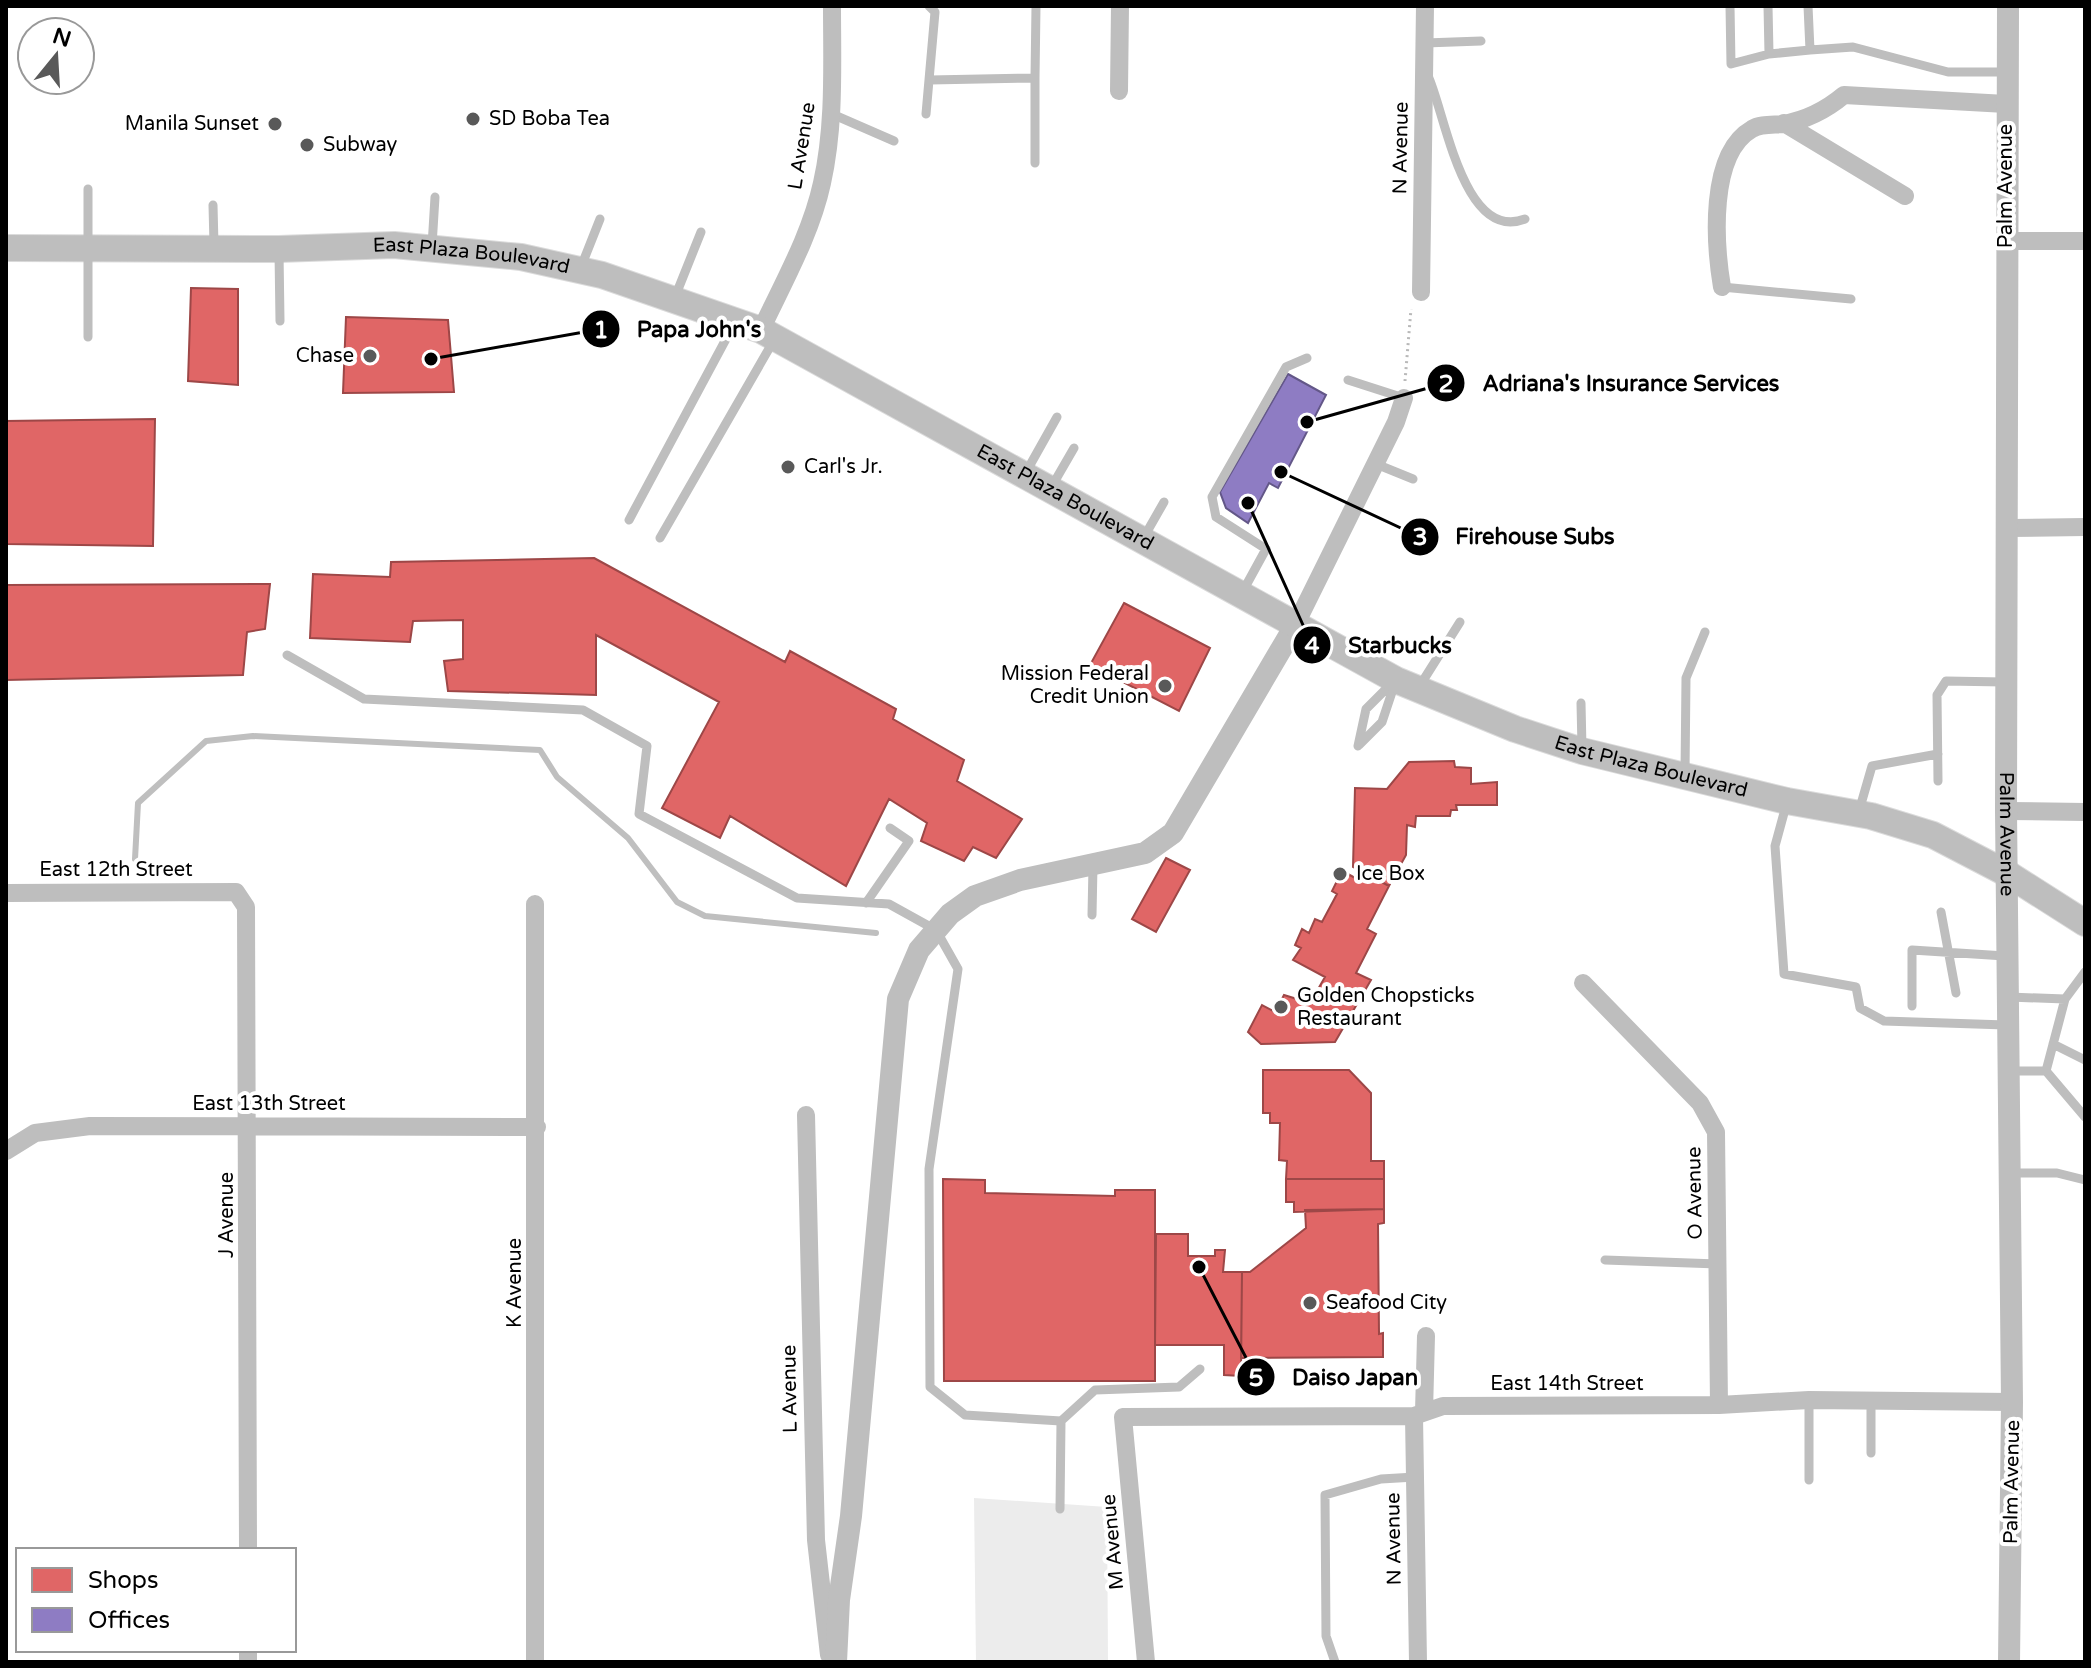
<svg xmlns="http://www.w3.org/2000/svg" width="2091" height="1668" viewBox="0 0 2091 1668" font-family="'Varela Round',sans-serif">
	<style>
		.grass { fill: #ececec }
		.shops { fill: #e06666; stroke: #9d4747; stroke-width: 2 }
		.offices { fill: #8e7cc3; stroke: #635788; stroke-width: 2 }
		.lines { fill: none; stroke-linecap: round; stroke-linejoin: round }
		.stream { stroke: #bfbfbf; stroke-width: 6 }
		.primary-casing { stroke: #dbdbdb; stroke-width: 28 }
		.path { stroke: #b9b9b9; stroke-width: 3; stroke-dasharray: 2 4; stroke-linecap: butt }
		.service { stroke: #bebebe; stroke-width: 9 }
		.minor { stroke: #bebebe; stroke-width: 18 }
		.tertiary { stroke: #bebebe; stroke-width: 22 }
		.primary { stroke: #bebebe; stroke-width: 26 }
		.poi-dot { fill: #595959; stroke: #fff; stroke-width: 3 }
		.labels { text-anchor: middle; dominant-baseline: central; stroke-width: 8; stroke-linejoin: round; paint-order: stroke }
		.poi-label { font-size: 20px; fill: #000; stroke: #fff; text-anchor: start }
		.street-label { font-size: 20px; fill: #000; stroke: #fff }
		.leader { fill: none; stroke: #000; stroke-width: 3 }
		.callout-dot { fill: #000; stroke: #fff; stroke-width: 3 }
		.mark-label { font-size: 24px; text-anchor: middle; font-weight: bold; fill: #fff }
		.callout-label { font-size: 22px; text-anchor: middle; font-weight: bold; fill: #000; stroke: #fff; stroke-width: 8; stroke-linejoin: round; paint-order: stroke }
	</style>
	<rect width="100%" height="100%" fill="#fff"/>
	<path class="grass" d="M974 1498 1107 1507 1108 1662H976Z"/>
	<path class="shops" d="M191 288 238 289V385L188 381Z
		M346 317 448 320 454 392 343 393Z
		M155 419 153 546 6 544V421Z
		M594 558 785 662 790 651 896 709 893 719 964 760 957 781 1022 819 996 858 973 847 964 861 921 841 927 823 889 799 846 886 730 816 720 838 662 808 719 702 596 635V695L448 691 444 661 463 659V620L413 621 410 642 310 638 313 574 390 577 391 562Z
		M270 584 265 629 247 632 243 675 6 680V585Z
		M1124 603 1210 648 1179 711 1090 665Z
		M1454 761 1455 767 1471 768V784L1497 782V805H1456L1457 810H1451L1450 816H1416L1415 827 1407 825 1406 855 1389 886 1353 867 1355 788 1387 789 1409 762Z
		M1166 858 1190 870 1156 932 1132 919Z
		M1337 868 1357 879 1361 871 1389 886 1367 929 1376 934 1356 973 1371 980 1335 1042 1261 1044 1248 1032 1262 1005 1275 1012 1284 995 1310 1003 1325 977 1293 960 1301 948 1295 945 1302 929 1309 933 1315 919 1322 922 1337 894 1332 891 1339 877 1333 874Z
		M1263 1070H1349L1371 1093V1161H1384V1179H1286L1287 1161 1279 1160 1280 1123H1270V1113H1263Z
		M943 1179 985 1180V1193L1115 1196V1190H1155V1381H944Z
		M1286 1179H1384V1209L1294 1212V1202H1286Z
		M1384 1209V1223L1378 1224 1379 1334 1383 1333V1357L1241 1358 1242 1272H1250L1306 1228 1305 1210Z
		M1156 1234H1188V1256H1215V1250H1225L1223 1272H1242L1241 1376 1224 1375V1345H1155Z"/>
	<path class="offices" d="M1288 374 1326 395 1278 488 1269 483 1248 523 1226 508 1220 492Z"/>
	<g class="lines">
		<path class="stream" d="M135 859 138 803 206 741 253 736 540 750 557 777 628 838 677 902 705 916 876 933"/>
		<g class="primary-casing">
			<g id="primary">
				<path id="s2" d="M6 248 279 249 394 245 521 257 602 275 761 330 1396 680 1515 729 1582 751 1787 801 1871 816 1933 835 2008 874 2085 923"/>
			</g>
		</g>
		<path class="path" d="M1405 381 1411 309"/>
		<path class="service" d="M1730 6 1731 64 1769 54 1768 6
			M1425 43 1481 41
			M1810 50 1853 47 1948 72H2007
			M1769 54 1810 50 1808 6
			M1428 76C1445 112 1463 243 1525 219
			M1035 78 1036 6
			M930 80 1035 78V163
			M832 114 894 141
			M926 114 935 12 929 6
			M88 189V337
			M213 205 214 245
			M432 246 435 197
			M279 252 280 321
			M581 267 600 219
			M1722 287 1851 299
			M675 297 701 232
			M1348 380 1404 398
			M1376 464 1413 479
			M1025 474 1057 417
			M1052 486 1074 448
			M629 520 734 324
			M1144 537 1164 502
			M660 538 774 340
			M1243 591 1266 549 1216 517 1212 497 1286 367 1307 358
			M287 655 364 699 583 710 647 746 639 814 797 898 889 904 936 930 958 969 929 1169 930 1387 965 1415 1061 1421 1060 1509
			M1419 687 1460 622
			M1581 703 1582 748
			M1359 745 1382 722 1395 683
			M1358 746 1366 709 1393 682
			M1685 773 1686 678 1705 632
			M1938 781 1937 695 1946 681 2004 682
			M1787 802 1775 846 1784 974 1856 987 1860 1008 1884 1021 2006 1025
			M1859 811 1872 766 1938 754
			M866 903 909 841 890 828
			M1941 912 1956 993
			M1092 915 1093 866
			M2009 997 2065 999 2085 972
			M1912 1006V950L2005 956
			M2053 1044 2085 1060
			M2010 1071H2046L2085 1117
			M2046 1071 2065 999
			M2011 1173H2057L2085 1180
			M1605 1260 1718 1264
			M1871 1400V1453
			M1061 1421 1095 1390 1179 1387 1200 1369
			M1809 1480V1400
			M1335 1662 1326 1636 1325 1495 1381 1479 1415 1477"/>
		<path class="minor" d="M1119 91 1120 6
			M1784 123 1905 196
			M2006 241H2085
			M1722 287C1715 245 1708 154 1752 129 1760 124 1773 125 1783 124 1807 120 1826 110 1844 95L2006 104
			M1421 292 1425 6
			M761 330C783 283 811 234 822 183 835 125 832 65 832 6
			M2009 528 2085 527
			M1296 624 1396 422 1404 398
			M2006 811 2085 812
			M6 893 236 892 246 907 248 1550
			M535 904V1662
			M1583 983 1700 1103 1716 1132 1719 1405
			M806 1115 816 1540 829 1655
			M6 1151 35 1133 90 1126 537 1127
			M1424 1412 1426 1336
			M1414 1416 1418 1662
			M248 1662V1650
			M1146 1662 1123 1417 1414 1416 1443 1406 1719 1405 1809 1400 2012 1402"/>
		<g class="tertiary">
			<path id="s1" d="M2008 6 2006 811 2012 1402 2009 1662"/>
			<path d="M836 1662 839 1600 851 1516 898 999 919 950 950 914 975 896 1020 880 1145 853 1173 833 1296 624"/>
		</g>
		<use href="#primary" class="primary"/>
	</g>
	<g class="poi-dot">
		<circle cx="473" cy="119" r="8"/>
		<circle cx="275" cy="124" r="8"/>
		<circle cx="307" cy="145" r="8"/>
		<circle cx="370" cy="356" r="8"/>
		<circle cx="788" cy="467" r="8"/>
		<circle cx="1165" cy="686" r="8"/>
		<circle cx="1340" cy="874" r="8"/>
		<circle cx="1281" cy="1007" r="8"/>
		<circle cx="1310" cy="1303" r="8"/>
	</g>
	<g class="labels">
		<g class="poi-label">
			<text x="489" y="119">SD Boba Tea</text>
			<text x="259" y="124" text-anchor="end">Manila Sunset</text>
			<text x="323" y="145">Subway</text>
			<text x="354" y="356" text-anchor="end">Chase</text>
			<text x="804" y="467">Carl's Jr.</text>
			<text x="1149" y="674" text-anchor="end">Mission Federal<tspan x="1149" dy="23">Credit Union</tspan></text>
			<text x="1356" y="874">Ice Box</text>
			<text x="1297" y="996">Golden Chopsticks<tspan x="1297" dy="23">Restaurant</tspan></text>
			<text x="1326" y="1303">Seafood City</text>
		</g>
		<g class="street-label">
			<text transform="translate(802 146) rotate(-81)">L Avenue</text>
			<text transform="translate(1401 148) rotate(-89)">N Avenue</text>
			<text transform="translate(2006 186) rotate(-90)">Palm Avenue</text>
			<text stroke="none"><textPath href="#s2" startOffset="466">East Plaza Boulevard</textPath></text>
			<text stroke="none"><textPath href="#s2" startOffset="1114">East Plaza Boulevard</textPath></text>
			<text stroke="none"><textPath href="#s2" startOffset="1762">East Plaza Boulevard</textPath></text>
			<text stroke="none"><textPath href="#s1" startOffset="828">Palm Avenue</textPath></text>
			<text x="116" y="870">East 12th Street</text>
			<text x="269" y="1104">East 13th Street</text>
			<text transform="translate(1695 1193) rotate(-91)">O Avenue</text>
			<text transform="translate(227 1215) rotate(-90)">J Avenue</text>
			<text transform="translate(515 1283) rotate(-90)">K Avenue</text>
			<text x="1567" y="1384">East 14th Street</text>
			<text transform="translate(790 1389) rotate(-91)">L Avenue</text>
			<text transform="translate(2012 1482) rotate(-89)">Palm Avenue</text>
			<text transform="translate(1394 1539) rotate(-91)">N Avenue</text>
			<text transform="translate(1113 1542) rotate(-95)">M Avenue</text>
		</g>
	</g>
	<path class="leader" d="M431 359L601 329M1307 422L1446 383M1281 472L1420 537M1248 503L1312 645M1199 1267L1256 1377"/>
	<g class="callout-dot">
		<circle cx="431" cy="359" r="8"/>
		<circle cx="1307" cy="422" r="8"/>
		<circle cx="1281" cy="472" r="8"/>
		<circle cx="1248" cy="503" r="8"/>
		<circle cx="1199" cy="1267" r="8"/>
		<circle cx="601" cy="329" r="20"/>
		<circle cx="1446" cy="383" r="20"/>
		<circle cx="1420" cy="537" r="20"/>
		<circle cx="1312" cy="645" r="20"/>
		<circle cx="1256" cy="1377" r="20"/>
	</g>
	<g class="mark-label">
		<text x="601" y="338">1</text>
		<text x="1446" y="392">2</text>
		<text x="1420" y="545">3</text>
		<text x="1312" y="654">4</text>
		<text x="1256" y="1386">5</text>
	</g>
	<g class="callout-label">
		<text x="699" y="337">Papa John's</text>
		<text x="1631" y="391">Adriana's Insurance Services</text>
		<text x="1535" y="544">Firehouse Subs</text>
		<text x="1400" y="653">Starbucks</text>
		<text x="1355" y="1385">Daiso Japan</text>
	</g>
	<rect width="2091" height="1668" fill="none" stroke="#000000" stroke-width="16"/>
	<rect x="16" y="1548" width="280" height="104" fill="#ffffff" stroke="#999999" stroke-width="2"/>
	<rect x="32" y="1568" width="40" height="24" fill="#e06666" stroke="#999999" stroke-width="2"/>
	<text x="88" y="1588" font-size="24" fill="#000000">Shops</text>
	<rect x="32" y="1608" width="40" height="24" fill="#8e7cc3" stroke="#999999" stroke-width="2"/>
	<text x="88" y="1628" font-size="24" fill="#000000">Offices</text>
	<g transform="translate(56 56) rotate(18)"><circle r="38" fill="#ffffff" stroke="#999999" stroke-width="2"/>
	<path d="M0-6L14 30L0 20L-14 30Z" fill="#595959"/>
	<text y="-12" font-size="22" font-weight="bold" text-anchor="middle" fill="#000000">N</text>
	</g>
</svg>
